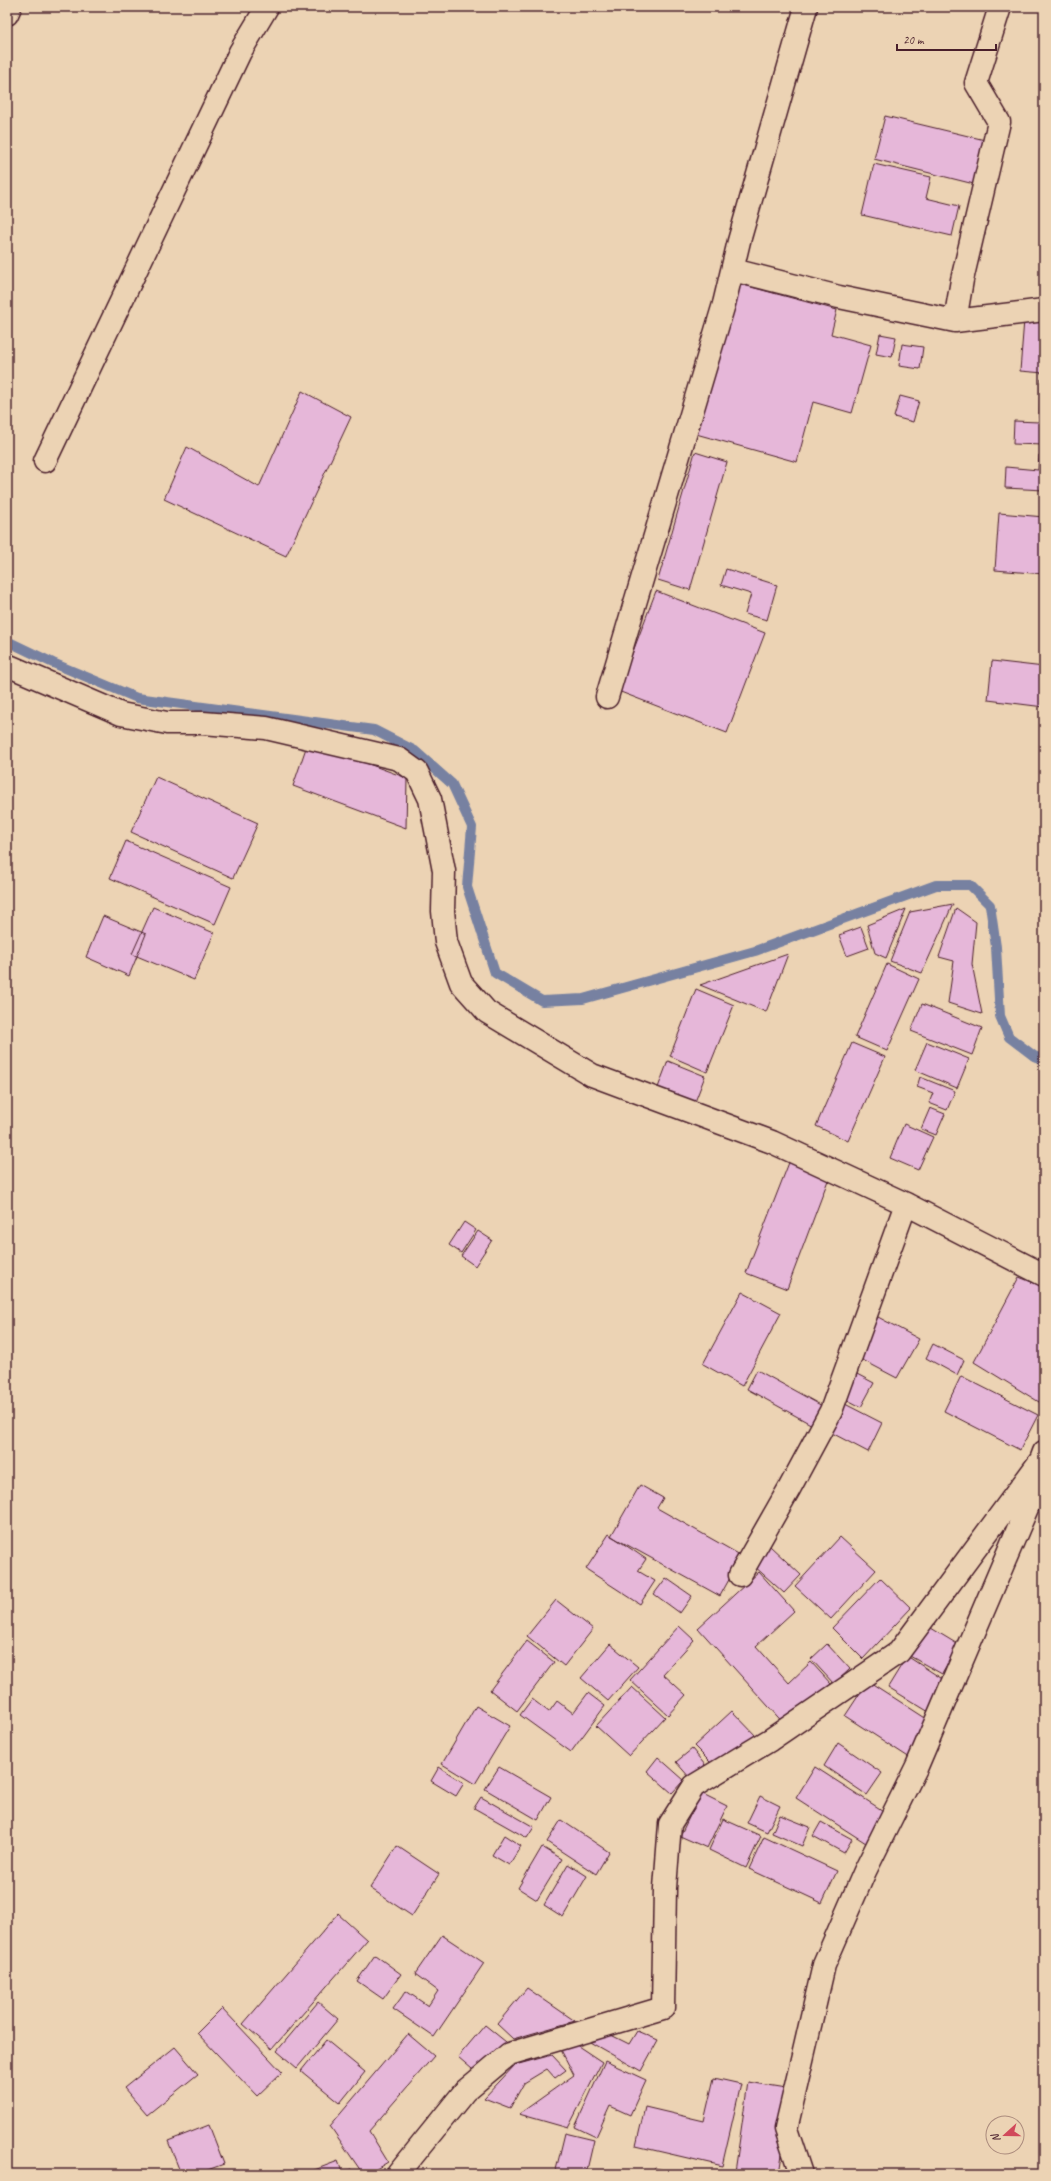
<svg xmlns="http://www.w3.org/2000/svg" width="1051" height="2181" viewBox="0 0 1051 2181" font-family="Caveat,sans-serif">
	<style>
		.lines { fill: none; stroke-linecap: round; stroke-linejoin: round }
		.stream { stroke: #7781a1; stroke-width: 10 }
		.building { fill: #e6b7d9; stroke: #4a1f2b }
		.street-casing { stroke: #4a1f2b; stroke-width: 25 }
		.street { stroke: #ecd3b4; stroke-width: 22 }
	</style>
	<rect width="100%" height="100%" fill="#ecd3b4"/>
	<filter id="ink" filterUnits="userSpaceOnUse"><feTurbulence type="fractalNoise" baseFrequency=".025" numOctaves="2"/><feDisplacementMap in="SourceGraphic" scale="8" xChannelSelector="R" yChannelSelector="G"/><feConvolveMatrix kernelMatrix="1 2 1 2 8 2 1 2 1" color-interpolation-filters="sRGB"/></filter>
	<g filter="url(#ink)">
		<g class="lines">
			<path class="stream" d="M7 641 53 663 137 698 374 730 415 751 452 784 472 827 467 887 495 973 542 1001 583 999 755 951 936 885H970L990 905 996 947 1000 1016 1009 1037 1034 1056 1044 1060"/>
		</g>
		<path class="building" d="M885 116 985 140 974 184 874 159Z
			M874 164 931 177 926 198 959 206 952 236 862 215Z
			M736 283 837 310 831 334 871 345 852 413 813 402 797 462 696 434Z
			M1024 320 1044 321V373L1020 371Z
			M880 334 896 337 892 357 876 354Z
			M902 344 923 347 920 369 899 366Z
			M1041 379 1044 380V445L1013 444 1014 421 1039 422Z
			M302 391 351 417 286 556 164 499 187 447 259 487Z
			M900 396 919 401 913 422 894 417Z
			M695 452 727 462 690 590 658 580Z
			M1039 455 1044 456V490L1005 488 1006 467 1038 470Z
			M999 513 1044 517V574L995 570Z
			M726 569 777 585 767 620 745 614 751 594 721 585Z
			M656 591 765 633 727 733 618 691Z
			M992 661 1044 667V707L988 700Z
			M308 742 407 778 406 828 293 786Z
			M156 777 258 823 233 878 131 832Z
			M126 841 231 887 215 924 110 878Z
			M953 904 922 973 890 961 910 912Z
			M153 907 214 933 194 980 132 954Z
			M956 908 976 922 972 964 982 1014 948 1003 954 961 939 957Z
			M906 909 886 958 875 953 867 925Z
			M103 916 146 934 129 976 86 957Z
			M861 927 869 948 847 956 839 935Z
			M788 954 766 1012 700 985Z
			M887 964 919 979 887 1051 855 1037Z
			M696 989 734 1005 707 1072 670 1056Z
			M922 1004 982 1028 972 1055 911 1031Z
			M927 1042 969 1059 957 1088 915 1070Z
			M852 1043 885 1057 848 1141 816 1126Z
			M668 1061 705 1076 693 1107 656 1093Z
			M920 1077 955 1091 947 1110 929 1103 933 1093 917 1087Z
			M930 1108 945 1114 936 1135 921 1129Z
			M904 1124 933 1137 918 1170 890 1158Z
			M790 1160 830 1175 787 1289 746 1273Z
			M464 1222 476 1230 461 1253 449 1245Z
			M478 1231 492 1240 475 1266 461 1256Z
			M1019 1277 1044 1287V1405L974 1362Z
			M742 1292 781 1313 742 1386 703 1364Z
			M878 1317 919 1339 897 1378 857 1357Z
			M933 1344 964 1360 957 1375 926 1358Z
			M757 1370 826 1408 816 1427 747 1389Z
			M855 1373 874 1383 861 1407 842 1397Z
			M961 1376 1038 1415 1020 1450 944 1411Z
			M845 1404 882 1423 868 1452 830 1432Z
			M640 1485 663 1498 657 1508 742 1556 720 1596 611 1536Z
			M609 1534 646 1559 638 1571 655 1581 640 1604 586 1569Z
			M840 1537 876 1570 831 1619 795 1586Z
			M770 1546 801 1575 784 1593 753 1565Z
			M759 1572 794 1611 756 1646 789 1683 811 1662 831 1684 786 1726 698 1628Z
			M666 1578 692 1596 680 1613 654 1594Z
			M880 1578 911 1608 863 1659 832 1628Z
			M556 1600 593 1629 564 1666 527 1636Z
			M926 1625 959 1645 942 1674 908 1655Z
			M679 1626 694 1640 663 1674 686 1695 668 1715 630 1680Z
			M527 1641 554 1662 517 1711 490 1690Z
			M610 1644 638 1667 608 1701 581 1678Z
			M827 1644 850 1669 834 1684 811 1659Z
			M907 1656 947 1682 929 1712 888 1687Z
			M868 1681 933 1723 910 1758 845 1716Z
			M632 1687 665 1717 629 1756 596 1726Z
			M588 1693 605 1706 571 1752 520 1715 532 1699 549 1712 557 1701 573 1713Z
			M476 1706 510 1726 475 1784 442 1764Z
			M732 1711 758 1738 713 1765 694 1746Z
			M838 1743 882 1773 867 1795 824 1766Z
			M692 1749 705 1765 690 1778 676 1762Z
			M658 1757 684 1780 672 1793 647 1771Z
			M439 1767 464 1783 456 1796 431 1781Z
			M499 1767 551 1797 538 1820 485 1789Z
			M815 1767 888 1814 869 1845 796 1798Z
			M701 1793 727 1806 707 1848 680 1836Z
			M760 1796 780 1806 767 1832 747 1823Z
			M481 1797 534 1827 527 1838 474 1808Z
			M780 1815 810 1827 802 1846 772 1833Z
			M723 1819 761 1836 746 1868 709 1850Z
			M561 1820 609 1852 596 1874 547 1842Z
			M821 1822 852 1839 844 1853 813 1836Z
			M504 1835 521 1846 509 1865 492 1855Z
			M764 1837 837 1871 822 1903 749 1869Z
			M397 1846 439 1874 412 1916 370 1888Z
			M542 1847 562 1859 537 1900 518 1888Z
			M568 1864 587 1876 563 1917 544 1905Z
			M338 1914 367 1940 272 2049 243 2024Z
			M442 1935 484 1963 434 2037 393 2009 406 1991 428 2006 438 1991 415 1974Z
			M375 1955 401 1974 383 1999 357 1981Z
			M527 1988 575 2021 513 2039 497 2024Z
			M318 2002 338 2019 297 2068 277 2051Z
			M222 2008 282 2072 257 2096 197 2033Z
			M485 2025 506 2042 479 2075 458 2057Z
			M637 2031 658 2040 641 2071 588 2041 609 2034 629 2044Z
			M408 2034 434 2056 369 2131 388 2162 368 2174H363L330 2126Z
			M326 2040 365 2072 340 2103 301 2071Z
			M572 2042 602 2062 568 2128 519 2114 574 2075 560 2048Z
			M175 2047 198 2074 147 2115 124 2088Z
			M552 2055 566 2070 555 2078 547 2069 524 2083 510 2108 484 2098 515 2065Z
			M605 2061 646 2080 630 2115 610 2106 596 2137 575 2127Z
			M714 2078 741 2084 722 2166 636 2146 645 2107 704 2121Z
			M748 2082 792 2089 779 2174H749L735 2172Z
			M209 2125 224 2164 202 2172V2174H181L168 2141Z
			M565 2133 594 2140 586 2174H555Z
			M338 2161 342 2172 351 2169 353 2174H304Z
			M655 2168 683 2174H654Z"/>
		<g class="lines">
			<g class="street-casing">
				<path id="street" d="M7 14 10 7
					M733 270 839 297 955 321 1044 310
					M955 321 962 280 999 122 976 83 1000 7
					M45 461 240 52 267 7
					M7 665 121 714 167 723H203L266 728 399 759 417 772 430 799 444 871 443 911 446 942 461 983 487 1012 592 1075 772 1142 906 1204 1044 1275
					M607 697 724 304 739 241 806 7
					M740 1575 789 1489 831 1411 906 1204
					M398 2174 465 2091 509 2054 663 2008 665 1888 670 1824 694 1786 770 1740 899 1652 1041 1460 1044 1452
					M801 2174 786 2129 824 1965 865 1871 917 1766 1036 1487 1039 1473"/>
			</g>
			<use href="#street" class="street"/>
		</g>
	</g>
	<rect width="1051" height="2181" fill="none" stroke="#ecd3b4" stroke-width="24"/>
	<rect x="12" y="12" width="1027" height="2157" fill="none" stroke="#4a1f2b" stroke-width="1.5" filter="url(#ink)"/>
	<g transform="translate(1005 2135) rotate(249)"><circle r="19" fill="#ecd3b4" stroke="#ab8b7d"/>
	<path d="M0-3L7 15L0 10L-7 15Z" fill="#d1495b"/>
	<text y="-6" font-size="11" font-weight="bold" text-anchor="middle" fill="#4a1f2b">N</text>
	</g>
	<path d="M897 44v6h99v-6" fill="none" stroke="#4a1f2b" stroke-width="2"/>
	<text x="903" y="44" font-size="12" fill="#4a1f2b" stroke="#ecd3b4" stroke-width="3" paint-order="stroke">20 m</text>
</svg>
